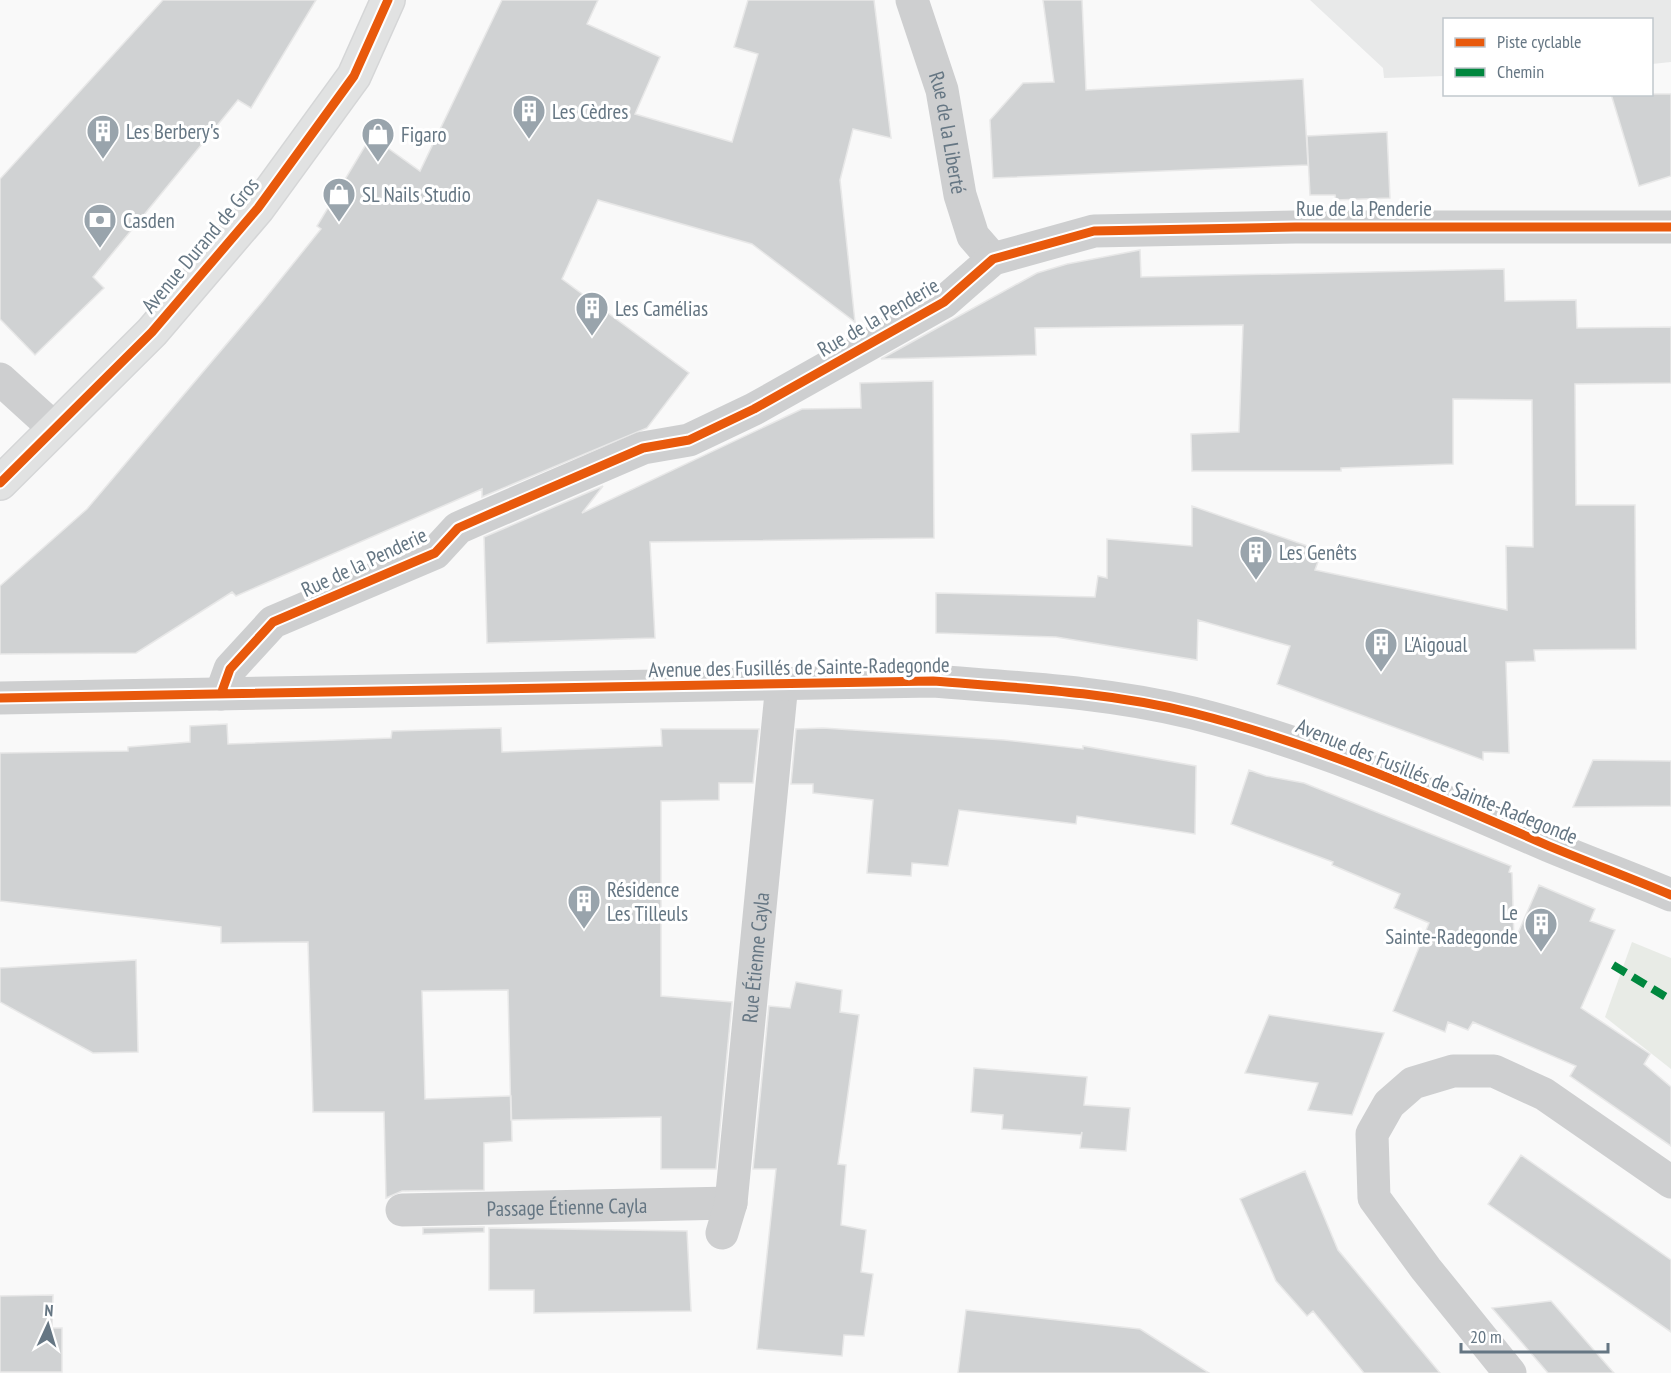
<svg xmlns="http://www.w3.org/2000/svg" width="1671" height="1373" viewBox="0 0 1671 1373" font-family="'PT Sans Narrow',sans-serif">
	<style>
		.built { fill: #e8e9e9 }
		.green { fill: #e8ebe6 }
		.building { fill: #d0d2d3; stroke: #e8e8e8; stroke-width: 1.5 }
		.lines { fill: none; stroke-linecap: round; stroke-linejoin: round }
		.secondary-casing { stroke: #d5d6d7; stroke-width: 36 }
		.minor { stroke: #cecfd0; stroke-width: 33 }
		.tertiary { stroke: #cecfd0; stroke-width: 33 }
		.secondary { stroke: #e1e2e2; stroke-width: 33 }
		.quiet { stroke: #00873e; stroke-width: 8; stroke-dasharray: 15 8; stroke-linecap: butt }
		.cycleway-casing { stroke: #fff; stroke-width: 13 }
		.cycleway { stroke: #e8590c; stroke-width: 9 }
		.labels { text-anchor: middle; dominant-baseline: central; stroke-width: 6; stroke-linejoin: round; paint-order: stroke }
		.poi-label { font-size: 21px; fill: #657683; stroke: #fff; text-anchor: start }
		.street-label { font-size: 21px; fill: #657683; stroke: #fff }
	</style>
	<rect width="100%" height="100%" fill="#f9f9f9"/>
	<path class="built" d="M1310 0H1671V62L1652 64V20H1444V76L1384 78 1383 68Z"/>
	<path class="green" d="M1632 942 1671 958V1069L1605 1017Z"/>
	<path class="building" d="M163 0H316L251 108 238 100 93 277 104 288 35 355 0 319V179Z
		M502 0H598L587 24 660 57 635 114 732 142 758 54 734 47 748 0H874L891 138 853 129 840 180 855 322 752 244 598 200 562 279 689 373 647 428 482 497V489L236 596 232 592 136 653 0 654V586L87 509 263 301 321 229 317 226 371 136 420 171Z
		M1043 0H1082L1086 90 1303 79 1308 165 993 178 990 120 1023 83 1054 82Z
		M1611 94H1671V176L1639 186Z
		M1387 132 1390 198 1336 200 1335 195H1310L1307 136Z
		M1140 250 1141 277 1504 269 1505 301 1576 300 1577 328 1671 327V383L1575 384 1576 505H1635L1636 649 1534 650 1535 661 1506 662 1509 753 1483 752V760L1277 684 1290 646 1198 620 1197 660 1056 637 936 633V593L1095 597 1098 576 1107 578V539L1192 546V506L1322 551 1315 570 1507 610 1506 546 1533 547 1532 400 1453 399V464L1341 468V471H1192L1191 434 1239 432 1243 325 1035 328 1036 355 881 359 1037 273 1067 264Z
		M933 381 934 538 650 542 655 638 487 643 484 537 603 486 582 513 802 409 861 408 860 383Z
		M227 724 228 744 391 738 392 731 501 728 502 752 662 746 661 729H759L753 783H719V800L661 801V996L732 1002 716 1169H661V1117L511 1120 508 990 422 991 425 1099 511 1096 512 1141 484 1143V1190L402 1191 386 1198 384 1112H313L308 942 221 943V927L0 901V753L128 751V747L190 742V726Z
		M823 728 1004 740 1083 749V746L1196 766 1195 834 1077 816 1076 824 959 810 948 866 912 863 911 876 867 873 873 800 813 793V784H791L796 729Z
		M1593 760 1671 761V806L1573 807Z
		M1249 770 1266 776 1304 783 1511 866 1509 872 1512 873 1514 942 1539 885 1595 909 1590 921 1615 930 1581 1008 1650 1054 1644 1064 1671 1087V1146L1570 1076 1576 1066 1473 1022 1468 1030 1448 1022 1445 1032 1393 1011 1429 923 1394 908 1400 894 1332 865 1333 862 1231 824Z
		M136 960 138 1052 93 1053 0 1002V968Z
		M796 982 842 990 840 1012 859 1015 838 1164 846 1165 841 1225 866 1230 861 1272 873 1274 864 1336 844 1335 842 1356 757 1349 776 1169H753L769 1006 790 1008Z
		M1269 1015 1384 1033 1352 1115 1308 1110 1318 1083 1245 1073Z
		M974 1068 1087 1077 1084 1105 1130 1108 1126 1151 1080 1148 1082 1132 1081 1135 1002 1129 1003 1115 971 1112Z
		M1521 1155 1671 1260V1332L1488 1204Z
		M1305 1171 1338 1250 1440 1373H1364L1313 1311 1307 1316 1276 1281 1240 1199Z
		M484 1227V1232L423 1234V1228Z
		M489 1228 687 1231 691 1311 534 1313V1290H489Z
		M53 1295 52 1328H62V1372H0V1296Z
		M1551 1301 1614 1373H1548L1492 1308Z
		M966 1310 1140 1329 1209 1373H958Z"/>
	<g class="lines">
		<g class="secondary-casing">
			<path id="secondary" d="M0 483 152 332 258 208 354 76 388 0"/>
		</g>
		<g class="minor">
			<path id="s1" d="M912 0 942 90 960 195 973 236 993 259"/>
			<path d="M0 379 54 428"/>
			<path d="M221 694 230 669 273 622 435 553 458 528 483 517 643 448 689 440 754 409 944 302 993 259 1094 231 1295 227H1671"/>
			<path id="s2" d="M402 1210 731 1203"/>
			<path id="s3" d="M722 1233 731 1203 782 683"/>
		</g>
		<path class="tertiary" d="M0 698 933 681C1021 688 1108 692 1193 713 1316 744 1433 795 1549 846 1590 863 1631 878 1671 895
			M1510 1373 1426 1269 1374 1198 1372 1134 1389 1104 1413 1083 1453 1071H1494L1544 1094 1671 1182"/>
		<use href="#secondary" class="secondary"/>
		<path class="quiet" d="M1613 965 1671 1000"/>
		<g class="cycleway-casing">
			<path id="cycleway" d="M0 483 152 332 258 208 354 76 388 0
				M221 694 230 669 273 622 435 553 458 528 483 517 643 448 689 440 754 409 944 302 993 259 1094 231 1295 227H1671
				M0 698 933 681C1021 688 1108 692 1193 713 1316 744 1433 795 1549 846 1590 863 1631 878 1671 895"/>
		</g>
		<use href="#cycleway" class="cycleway"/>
	</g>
	<defs>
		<g id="building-pin" transform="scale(1.725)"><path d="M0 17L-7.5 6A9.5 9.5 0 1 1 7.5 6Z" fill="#99a4ac" stroke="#fff"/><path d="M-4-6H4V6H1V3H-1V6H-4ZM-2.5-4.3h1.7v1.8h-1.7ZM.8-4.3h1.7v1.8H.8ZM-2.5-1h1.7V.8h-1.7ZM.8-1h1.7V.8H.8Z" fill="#fff"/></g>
		<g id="shop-pin" transform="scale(1.725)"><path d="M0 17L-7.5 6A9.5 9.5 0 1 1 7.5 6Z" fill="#99a4ac" stroke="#fff"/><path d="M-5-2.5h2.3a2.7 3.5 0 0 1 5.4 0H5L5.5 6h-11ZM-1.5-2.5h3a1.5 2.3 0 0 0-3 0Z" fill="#fff"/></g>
		<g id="bank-pin" transform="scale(1.725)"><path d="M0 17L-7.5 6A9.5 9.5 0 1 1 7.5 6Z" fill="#99a4ac" stroke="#fff"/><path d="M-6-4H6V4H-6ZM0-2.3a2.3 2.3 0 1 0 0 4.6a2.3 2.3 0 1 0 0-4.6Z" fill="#fff"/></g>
	</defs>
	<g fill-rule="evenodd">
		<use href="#building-pin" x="529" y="111"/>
		<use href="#building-pin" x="103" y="131"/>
		<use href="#shop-pin" x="378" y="134"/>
		<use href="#shop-pin" x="339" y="194"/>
		<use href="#bank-pin" x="100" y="220"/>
		<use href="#building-pin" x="592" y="308"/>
		<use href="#building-pin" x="1256" y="552"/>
		<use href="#building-pin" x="1381" y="644"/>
		<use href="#building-pin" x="584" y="901"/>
		<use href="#building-pin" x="1541" y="924"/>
	</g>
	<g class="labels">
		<g class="poi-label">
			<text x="552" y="111">Les Cèdres</text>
			<text x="126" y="131">Les Berbery's</text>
			<text x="401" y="134">Figaro</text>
			<text x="362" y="194">SL Nails Studio</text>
			<text x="123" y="220">Casden</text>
			<text x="615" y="308">Les Camélias</text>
			<text x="1279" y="552">Les Genêts</text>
			<text x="1404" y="644">L'Aigoual</text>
			<text x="607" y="889">Résidence<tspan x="607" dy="24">Les Tilleuls</tspan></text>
			<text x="1518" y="912" text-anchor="end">Le<tspan x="1518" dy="24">Sainte-Radegonde</tspan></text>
		</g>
		<g class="street-label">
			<text stroke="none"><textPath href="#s1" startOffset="138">Rue de la Liberté</textPath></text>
			<text x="1364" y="208">Rue de la Penderie</text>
			<text transform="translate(200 245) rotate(-50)">Avenue Durand de Gros</text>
			<text transform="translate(878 317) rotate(-30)">Rue de la Penderie</text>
			<text transform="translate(364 562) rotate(-25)">Rue de la Penderie</text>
			<text transform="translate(799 667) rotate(-1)">Avenue des Fusillés de Sainte-Radegonde</text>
			<text transform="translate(1437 781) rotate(22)">Avenue des Fusillés de Sainte-Radegonde</text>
			<text stroke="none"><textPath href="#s3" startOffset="278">Rue Étienne Cayla</textPath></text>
			<text stroke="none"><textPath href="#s2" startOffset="165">Passage Étienne Cayla</textPath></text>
		</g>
	</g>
	<rect x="1443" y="18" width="210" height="78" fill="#ffffff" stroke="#c1c8cd" stroke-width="1.5"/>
	<rect x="1455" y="38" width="30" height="9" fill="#e8590c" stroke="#c1c8cd" stroke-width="1.5"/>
	<text x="1497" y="48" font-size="18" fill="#657683">Piste cyclable</text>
	<rect x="1455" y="68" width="30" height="9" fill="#00873e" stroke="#c1c8cd" stroke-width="1.5"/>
	<text x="1497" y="78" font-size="18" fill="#657683">Chemin</text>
	<g transform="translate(48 1325) rotate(4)" stroke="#ffffff" stroke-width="4.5" paint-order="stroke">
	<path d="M0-4.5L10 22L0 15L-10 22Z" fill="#657683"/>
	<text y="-9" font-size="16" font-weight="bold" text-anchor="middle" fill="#657683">N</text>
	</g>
	<path d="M1461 1343v9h147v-9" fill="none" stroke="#657683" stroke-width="3"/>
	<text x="1470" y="1343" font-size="18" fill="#657683" stroke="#ffffff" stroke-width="4.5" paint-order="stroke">20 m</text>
</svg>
